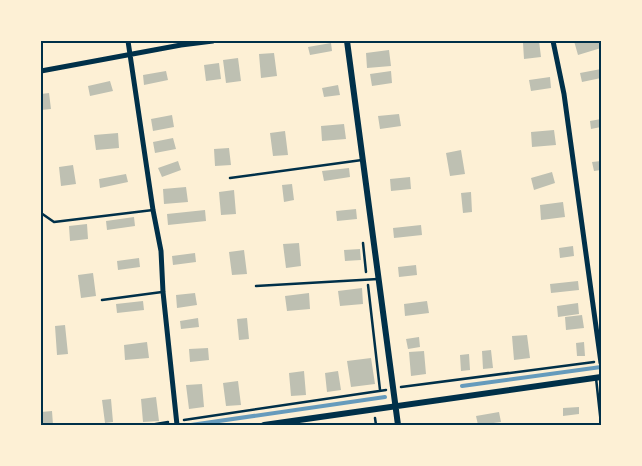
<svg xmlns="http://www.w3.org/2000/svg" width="642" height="466" viewBox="0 0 642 466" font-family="'Noto Serif',serif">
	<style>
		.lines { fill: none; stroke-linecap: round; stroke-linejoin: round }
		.stream { stroke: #669bbc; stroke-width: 4 }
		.building { fill: #bec0b2 }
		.path { stroke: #003049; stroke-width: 2.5 }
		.service { stroke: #003049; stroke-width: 2.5 }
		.minor { stroke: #003049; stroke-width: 5 }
		.tertiary { stroke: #003049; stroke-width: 6 }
		.neatline { fill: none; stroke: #003049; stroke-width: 2 }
	</style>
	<rect width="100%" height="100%" fill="#fdf0d5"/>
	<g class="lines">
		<path class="stream" d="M462 386 601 367
			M191 425 385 397"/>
	</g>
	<path class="building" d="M538 41H539L541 57 524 59 523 43Z
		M574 41H599L601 48 578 55Z
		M331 43 332 51 310 55 308 47Z
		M389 50 391 66 367 68 366 53Z
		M274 53 277 76 261 78 259 54Z
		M238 58 241 81 226 83 223 60Z
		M219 63 221 79 206 81 204 65Z
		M601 69V78L582 82 580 73Z
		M166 71 168 80 144 85 143 75Z
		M391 71 392 83 372 86 370 74Z
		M550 77 551 88 531 91 529 80Z
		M110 81 113 91 90 96 88 86Z
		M338 85 340 95 324 97 322 88Z
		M49 93 51 109 41 110V94Z
		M399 114 401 126 380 129 378 116Z
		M172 115 174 127 153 131 151 119Z
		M601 119V127L591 129 590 121Z
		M344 124 346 139 322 141 321 126Z
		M554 130 556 145 532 147 531 132Z
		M285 131 288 155 273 156 270 133Z
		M118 133 119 148 96 150 94 135Z
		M173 138 176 149 155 153 153 142Z
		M229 148 231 165 215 166 214 149Z
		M461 150 465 174 450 176 446 153Z
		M178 161 181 170 162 177 158 168Z
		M601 161V170L594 171 592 162Z
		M73 165 76 184 61 186 59 167Z
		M349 168 350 177 324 181 322 171Z
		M552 172 555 183 534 190 531 178Z
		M126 174 128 182 100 188 99 179Z
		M410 177 411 189 391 191 390 179Z
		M292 184 294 200 284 202 282 185Z
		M186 187 188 202 164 204 163 189Z
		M234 190 236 214 221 215 219 192Z
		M471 192 472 212 463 213 461 193Z
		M563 202 565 217 541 220 540 205Z
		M356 209 357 219 337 221 336 211Z
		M205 210 206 221 168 225 167 214Z
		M134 217 135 226 107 230 106 221Z
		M87 224 88 239 70 241 69 226Z
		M421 225 422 235 394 238 393 228Z
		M299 243 301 266 286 268 283 244Z
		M573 246 574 256 560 258 559 248Z
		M360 249 361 260 345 261 344 250Z
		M244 250 247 274 232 275 229 252Z
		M195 253 196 262 173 265 172 256Z
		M139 258 140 267 118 270 117 261Z
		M416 265 417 275 399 277 398 267Z
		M93 273 96 296 81 298 78 275Z
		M578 281 579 290 551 293 550 284Z
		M362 288 363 304 340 306 338 291Z
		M195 293 197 305 177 308 176 295Z
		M309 293 310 309 287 311 285 296Z
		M143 301 144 310 117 313 116 304Z
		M427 301 429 313 405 316 404 304Z
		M578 303 579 314 558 317 557 306Z
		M582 315 584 328 566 330 565 317Z
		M198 318 199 327 181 329 180 321Z
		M247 318 249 339 239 340 237 319Z
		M65 325 68 354 57 355 55 326Z
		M527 335 530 358 514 360 512 336Z
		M419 337 420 347 408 349 406 339Z
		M147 342 149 358 125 360 124 345Z
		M584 342 585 356H577L576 343Z
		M208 348 209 360 190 362 189 349Z
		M491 350 493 368 483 369 482 351Z
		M424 351 426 374 411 376 409 352Z
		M469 354 470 370 461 371 460 355Z
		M371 358 375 384 351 387 347 361Z
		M304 371 306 395 291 396 289 373Z
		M338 371 341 390 327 392 325 373Z
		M238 381 241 405 226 406 223 383Z
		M202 384 204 407 189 409 186 385Z
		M156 397 159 421 143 422 141 399Z
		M111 399 113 422 105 423 102 400Z
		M579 407V414L563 416V408Z
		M52 411 53 425H41V412Z
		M499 412 501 422 478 425 476 416Z"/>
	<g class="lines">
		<path class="path" d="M363 243 366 272
			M368 285 380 390
			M401 387 594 362
			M375 418 376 425
			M184 420 386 390
			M150 425 168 422"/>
		<path class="service" d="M230 178 362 160
			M41 213 54 222 153 210
			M256 286 378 279
			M102 300 162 292
			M596 378 601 424"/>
		<path class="minor" d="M128 41 153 210 161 251 163 292 177 425
			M553 41 564 94 601 363
			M41 71 181 45 213 41"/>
		<path class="tertiary" d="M347 41 398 425
			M264 425 601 377"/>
	</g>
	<rect width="642" height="466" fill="none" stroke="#fdf0d5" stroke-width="85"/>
	<rect x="42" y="42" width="558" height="382" class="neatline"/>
</svg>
